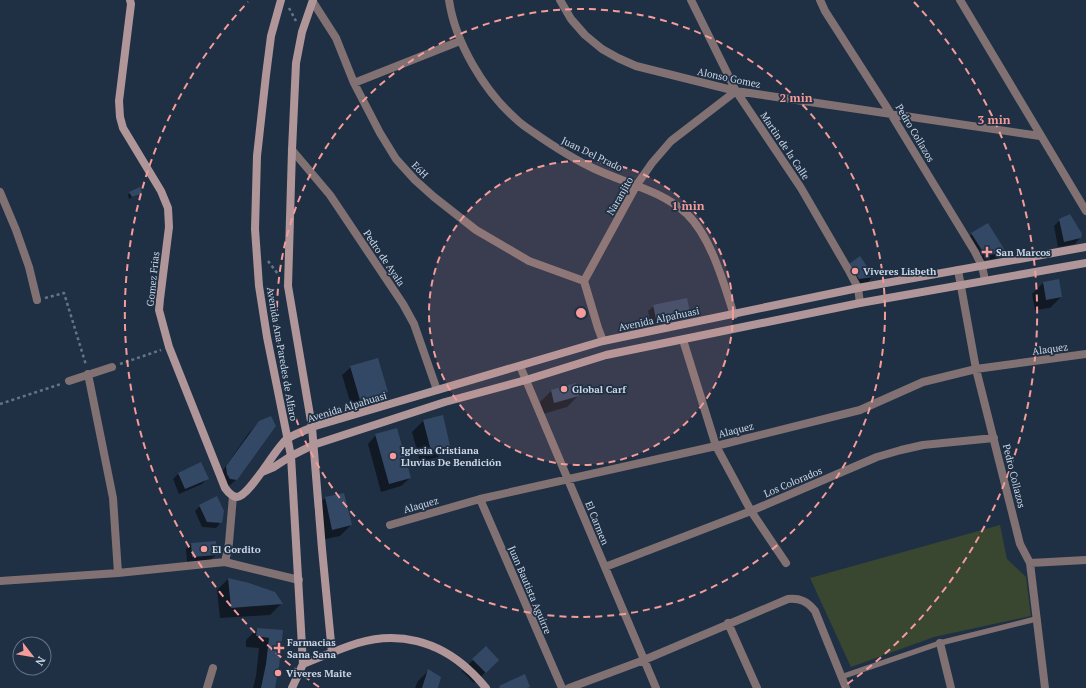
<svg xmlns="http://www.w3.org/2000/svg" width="1086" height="688" viewBox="0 0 1086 688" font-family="'PT Serif',serif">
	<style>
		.green { fill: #394630 }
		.shadow { fill: #0007 }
		.building { fill: #334865 }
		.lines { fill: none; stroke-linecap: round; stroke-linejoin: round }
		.path { stroke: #657486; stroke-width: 2.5; stroke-dasharray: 3 3; stroke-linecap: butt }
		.lane { stroke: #817172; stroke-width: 5.5 }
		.street { stroke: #817172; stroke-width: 8 }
		.secondary { stroke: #b09698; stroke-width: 8 }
		.ring { fill: none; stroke: #f59b99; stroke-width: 2; stroke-dasharray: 7 5 }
		.poi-dot { fill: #f59b99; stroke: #1f3045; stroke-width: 1.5 }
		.labels { text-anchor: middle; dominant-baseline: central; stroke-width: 3.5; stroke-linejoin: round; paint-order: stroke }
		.street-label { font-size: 10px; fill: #ccd6e4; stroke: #1f3045 }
		.poi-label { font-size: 10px; font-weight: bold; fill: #ccd6e4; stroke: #1f3045; text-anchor: start }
		.centre { fill: #f59b99; stroke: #1f3045; stroke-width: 2 }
		.ring-label { font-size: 12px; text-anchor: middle; font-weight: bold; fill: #f59b99; stroke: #1f3045; stroke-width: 3.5; stroke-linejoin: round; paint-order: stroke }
	</style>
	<rect width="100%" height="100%" fill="#1f3045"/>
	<path class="green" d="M1000 525 1007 559 1026 577 1031 616 934 637 851 667 810 578Z"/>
	<path class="shadow" d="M141 192 129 199 128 195 130 193Z
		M1060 220 1080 238 1075 244 1058 247 1054 226Z
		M972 234 1004 252 999 258 984 260 978 258 966 239Z
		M849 265 873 276 868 282 853 284 844 270Z
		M1043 283 1061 297 1050 308 1035 310 1032 294Z
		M654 306 689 312 683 317 651 324 648 311Z
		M351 367 387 392 379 400 352 408 342 375Z
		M575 384 578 396 567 407 543 414 540 402 551 391Z
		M442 416 449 446 438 457 420 462 412 432 423 421Z
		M259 422 236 480 230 485 225 484 221 473 248 434Z
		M376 435 410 478 401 486 381 492 368 444Z
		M201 464 207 479 202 484 179 494 173 479 178 474Z
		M325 498 351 525 340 536 321 540 314 509Z
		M200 506 221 522 216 528 202 527 195 511Z
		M191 544 216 555 210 560 187 562 186 549Z
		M228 579 281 604 270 615 220 618 217 590Z
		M257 629 282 631 273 688H253L256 676 259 648 246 647V640Z
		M486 647 498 660 474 683 462 671Z
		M429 670 437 688H415L418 681Z"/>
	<path class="building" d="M140 187 142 193 132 197 129 192Z
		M1070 214 1082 234 1081 238 1064 242 1059 219Z
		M988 223 1006 252 989 255 983 252 971 233Z
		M860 256 874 277 859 279 849 264Z
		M1059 279 1062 297 1046 300 1043 282Z
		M687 298 690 312 656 319 653 305Z
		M378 358 388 392 360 400 350 366Z
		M576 383 579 396 554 403 551 390Z
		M443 415 450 446 431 451 423 420Z
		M271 416 276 426 237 480 230 479 227 474 226 466 259 421Z
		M397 428 411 478 389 484 375 434Z
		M201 462 209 479 185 489 178 473Z
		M344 493 352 525 332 530 325 497Z
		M217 496 224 511 222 523 207 522 199 505Z
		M216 541 217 555 192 557 191 543Z
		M228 578 249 583 275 592 283 604 231 608Z
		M257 628 283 630 279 667 275 688H261L266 664 269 638 256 636Z
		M486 646 499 660 486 673 472 659Z
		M428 669 441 677 438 688H422Z
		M525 674 530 687 527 688H500L499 686Z"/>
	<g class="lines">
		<path class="path" d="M289 8 296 21
			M268 261 278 274
			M45 298 64 293 86 365
			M120 364 161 350
			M0 404 61 384"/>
		<path class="lane" d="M841 677 940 643 1036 619"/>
		<path class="street" d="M449 0C455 42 484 91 516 119 521 124 527 128 533 132 553 146 573 159 595 169 627 184 661 190 687 214 711 237 724 284 734 315
			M560 0 571 19 585 35 602 49 618 58 636 66 736 91 1040 136
			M691 0 736 91 801 188 848 269 858 288 860 303
			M820 0 825 11 891 114 975 252 982 266 985 280
			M960 0 1086 211
			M313 2 336 38 354 83 380 133 396 159 415 180 434 197 476 230 529 261 584 281
			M354 83 460 41
			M292 150 330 195 403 304 414 324 437 390
			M0 192 16 230 29 267 37 300
			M958 270 976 369 1020 544 1030 563 1045 688
			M683 340 716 446 751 511 786 563
			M603 341 598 328 584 281 636 186 652 163 671 141 736 91
			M520 366 656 688
			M88 374 113 498 118 573
			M69 381 112 367
			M480 499 562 688
			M390 525 480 499 716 446 860 410 923 382 976 369 1086 354
			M225 562 229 543 233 496
			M1030 563 1086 560
			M605 567 751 511 877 457 901 450 923 445 994 438
			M0 581 118 573 225 562 299 580
			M728 623 757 688
			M940 643 951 688
			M207 688 213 668
			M569 688 644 660 788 599C800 598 807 601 815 611L846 688"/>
		<path class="secondary" d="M130 0 131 4 119 101 120 117 123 128 161 191 168 208 169 227 160 299 159 310 169 347 225 488C228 492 232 497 237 497 250 496 275 448 287 439 294 434 305 431 312 427L603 341 858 288 1086 247
			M281 0 271 36 266 75 257 156 255 229 259 286 267 337 291 456 303 664
			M313 0 302 32 296 63 292 150 288 286 312 427 322 549 332 653
			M262 472 274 467 291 456 313 445 445 402 526 380 606 355 860 303 1086 263
			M292 688 303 664C321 657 339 649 358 643 398 631 438 641 469 670 475 675 481 682 486 688"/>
	</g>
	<circle cx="581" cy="313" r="152" fill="#f59b99" fill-opacity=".12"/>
	<g class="ring">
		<circle cx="581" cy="313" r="152"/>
		<circle cx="581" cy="313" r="304"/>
		<path d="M319 687A456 456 0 0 1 248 2M914 2A456 456 0 0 1 843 687"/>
	</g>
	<g class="poi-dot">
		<path d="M985 246h4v4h4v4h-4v4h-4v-4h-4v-4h4z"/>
		<circle cx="855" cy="271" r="4"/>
		<circle cx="564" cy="389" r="4"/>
		<circle cx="393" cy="456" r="4"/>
		<circle cx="204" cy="549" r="4"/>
		<path d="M277 642h4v4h4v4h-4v4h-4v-4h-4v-4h4z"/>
		<circle cx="278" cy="673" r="4"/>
	</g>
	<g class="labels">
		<g class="street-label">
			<text transform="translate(729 78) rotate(12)">Alonso Gomez</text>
			<text transform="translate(915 133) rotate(59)">Pedro Collazos</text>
			<text transform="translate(785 146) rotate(56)">Martin de la Calle</text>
			<text transform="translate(592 154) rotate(26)">Juan Del Prado</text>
			<text transform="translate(420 170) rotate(46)">E6H</text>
			<text transform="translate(620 196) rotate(-60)">Naranjito</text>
			<text transform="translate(384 258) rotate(56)">Pedro de Ayala</text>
			<text transform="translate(153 279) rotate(-84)">Gomez Frias</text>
			<text transform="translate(659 319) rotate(-12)">Avenida Alpahuasi</text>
			<text transform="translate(1050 349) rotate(-8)">Alaquez</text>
			<text transform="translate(282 354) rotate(80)">Avenida Ana Paredes de Alfaro</text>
			<text transform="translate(347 407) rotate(-17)">Avenida Alpahuasi</text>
			<text transform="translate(736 430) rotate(-14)">Alaquez</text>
			<text transform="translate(1014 476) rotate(76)">Pedro Collazos</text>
			<text transform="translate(793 482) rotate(-23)">Los Colorados</text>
			<text transform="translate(421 505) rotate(-16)">Alaquez</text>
			<text transform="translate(597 523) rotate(68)">El Carmen</text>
			<text transform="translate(530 590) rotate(67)">Juan Bautista Aguirre</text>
		</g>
		<g class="poi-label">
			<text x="996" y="252">San Marcos</text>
			<text x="863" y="271">Viveres Lisbeth</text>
			<text x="572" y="389">Global Carf</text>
			<text x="401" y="450">Iglesia Cristiana<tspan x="401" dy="12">Lluvias De Bendición</tspan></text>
			<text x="212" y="549">El Gordito</text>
			<text x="287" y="642">Farmacias<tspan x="287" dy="12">Sana Sana</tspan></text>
			<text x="286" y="673">Viveres Maite</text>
		</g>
	</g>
	<circle cx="581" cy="313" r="6" class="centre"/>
	<g class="ring-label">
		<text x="796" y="102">2 min</text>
		<text x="994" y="124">3 min</text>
		<text x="688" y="210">1 min</text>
	</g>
	<g transform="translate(32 656) rotate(121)"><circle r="19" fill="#1f3045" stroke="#647285"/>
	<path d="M0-3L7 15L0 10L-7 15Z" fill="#f59b99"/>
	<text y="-6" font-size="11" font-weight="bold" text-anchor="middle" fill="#ccd6e4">N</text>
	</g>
</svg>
